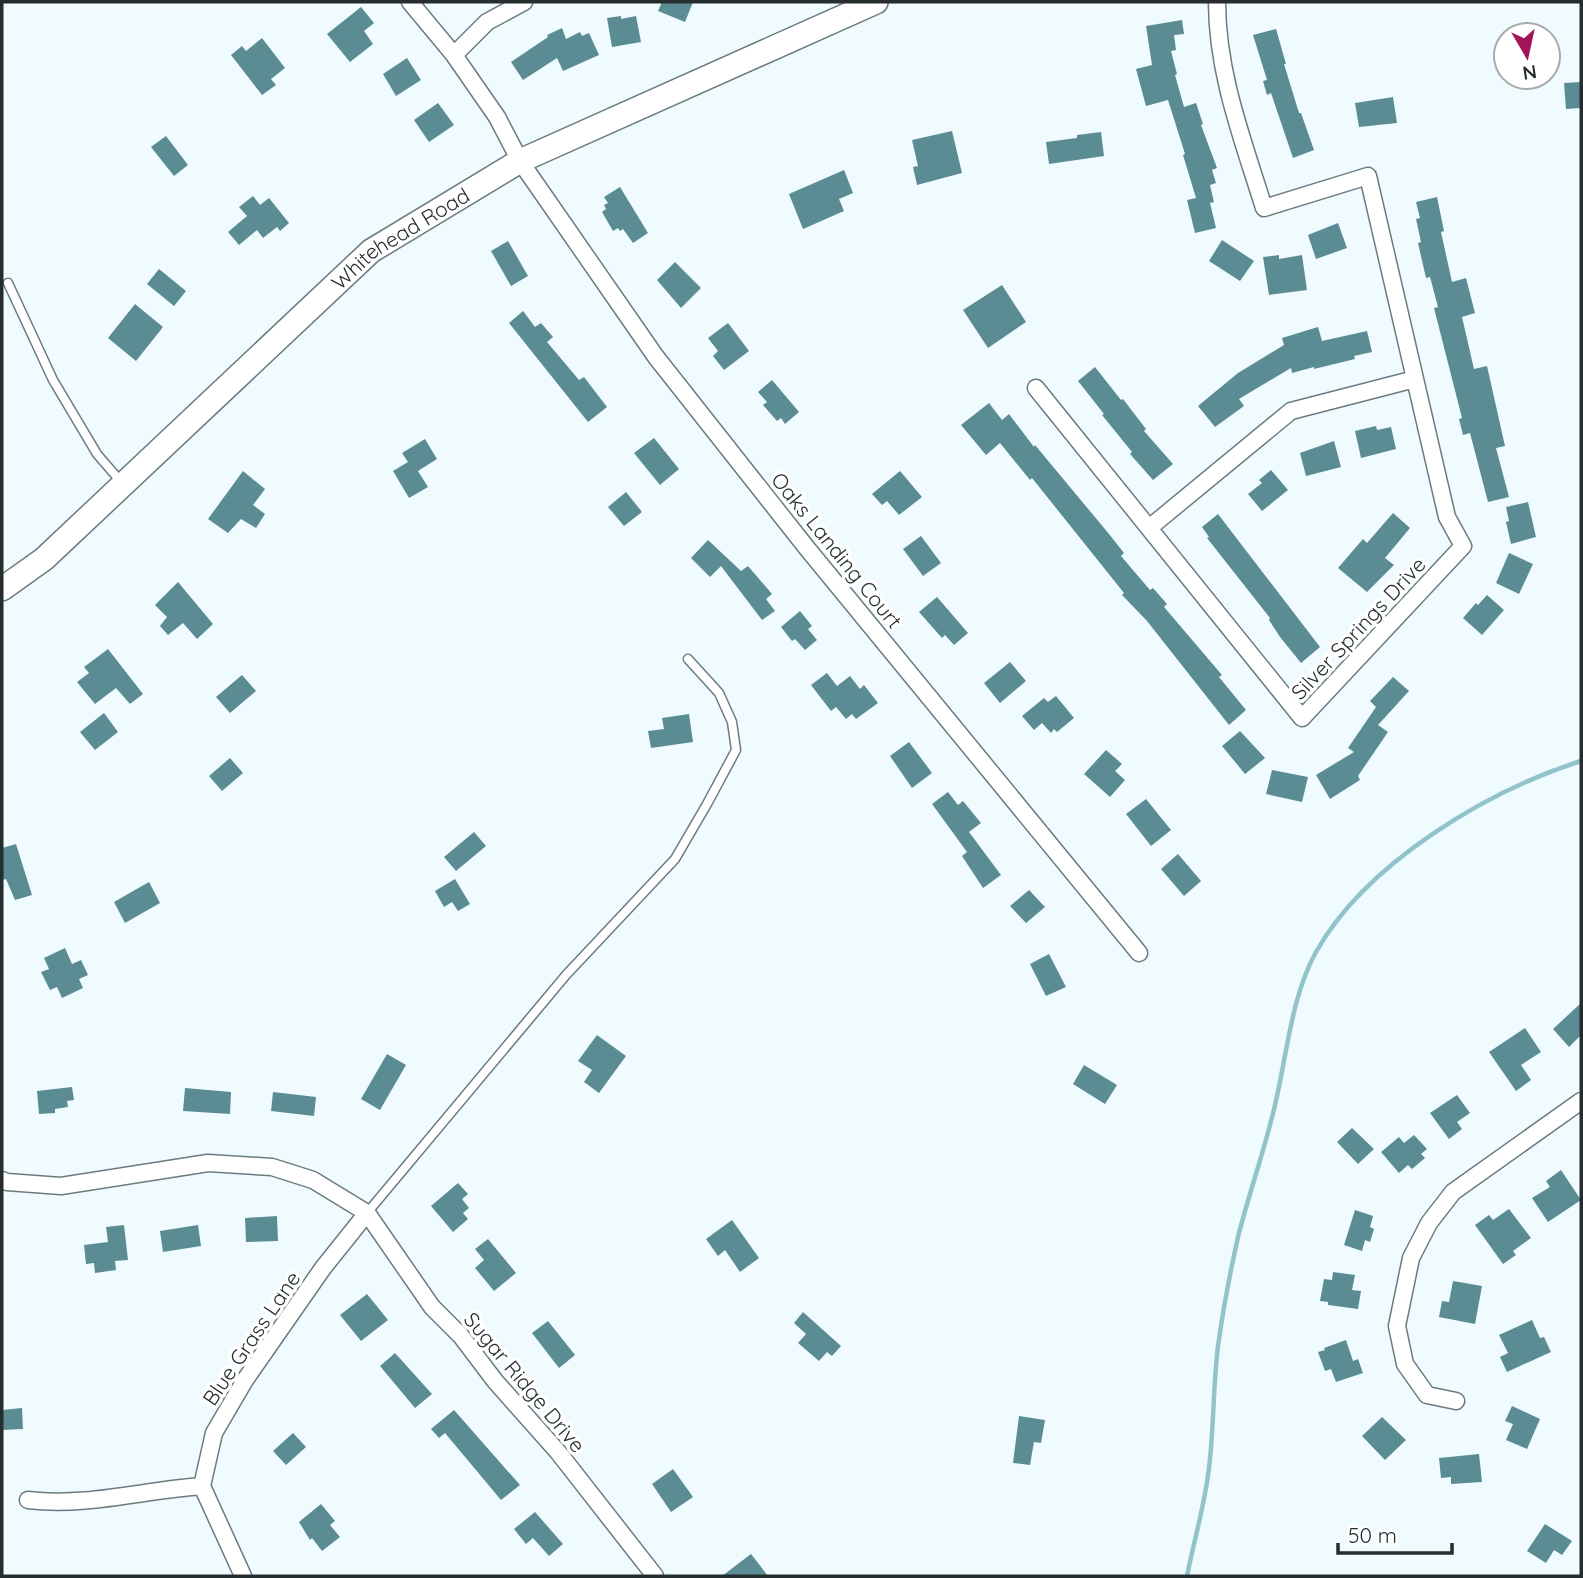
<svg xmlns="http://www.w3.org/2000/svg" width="1583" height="1578" viewBox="0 0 1583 1578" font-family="Quicksand,sans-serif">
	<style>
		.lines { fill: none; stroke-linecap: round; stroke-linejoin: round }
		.stream { stroke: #91c3cb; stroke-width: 4.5 }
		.building { fill: #5b8c94 }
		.lane-casing { stroke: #6a7c7f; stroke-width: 11 }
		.street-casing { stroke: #6a7c7f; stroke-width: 19 }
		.secondary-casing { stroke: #6a7c7f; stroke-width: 26 }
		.lane { stroke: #fff; stroke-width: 8 }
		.street { stroke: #fff; stroke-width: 16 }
		.secondary { stroke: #fff; stroke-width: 23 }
		.labels { text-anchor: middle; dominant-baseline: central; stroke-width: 7; stroke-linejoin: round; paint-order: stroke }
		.street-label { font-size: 21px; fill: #252d2e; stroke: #fff }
	</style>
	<rect width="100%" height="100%" fill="#effbfe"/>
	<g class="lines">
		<path class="stream" d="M1187 1576C1194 1540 1205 1504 1209 1468 1214 1427 1213 1386 1218 1346 1223 1310 1230 1273 1238 1237 1249 1193 1265 1149 1275 1105 1287 1055 1291 997 1316 952 1366 863 1487 791 1581 761"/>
	</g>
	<path class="building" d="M662 2H693L685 22 658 11Z
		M361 7 374 23 364 31 373 44 350 62 327 34Z
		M621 16V19L636 16 641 42 612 47 607 18Z
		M1182 20 1184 34 1174 35 1176 50 1171 51 1177 74 1175 75 1184 107 1196 103 1203 124 1201 125 1217 168 1212 170 1216 183 1210 185 1214 202 1210 203 1216 228 1195 233 1187 200 1196 198 1183 155 1185 154 1168 100 1146 106 1136 69 1152 65 1146 26Z
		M562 28 566 39 580 32 582 36 589 33 599 55 563 71 557 58 523 80 511 62 548 37 547 35Z
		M1276 29 1286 64H1284L1299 113H1301L1314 150 1293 158 1271 93 1267 95 1263 81 1267 80 1253 35Z
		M262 38 285 68 271 79 276 85 262 95 231 55 242 46 246 51Z
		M407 58 421 80 396 96 383 74Z
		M1581 82V108L1566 109 1564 83Z
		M1393 97 1397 123 1359 127 1355 103Z
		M438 103 454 125 429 142 414 120Z
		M952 131 962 173 917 185 913 167 918 166 912 140Z
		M1101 132 1104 156 1049 164 1046 142 1077 138V135Z
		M166 136 188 165 174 176 151 147Z
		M844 170 853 193 839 199 844 211 803 229 789 194Z
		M620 187 648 233 633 243 623 229 620 231 618 228 613 231 602 212 606 209 604 205 608 203 604 197Z
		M253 196 260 205 269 198 289 223 280 231 277 227 263 238 257 230 239 245 228 232 247 216 239 207Z
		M1437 197 1444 231 1441 232 1452 282 1466 278 1475 313 1462 317 1474 369 1487 366 1505 446 1496 448 1509 497 1488 502 1470 433 1463 435 1459 419 1462 418 1434 308 1438 307 1430 277 1426 278 1418 243 1421 242 1416 219 1420 218 1416 202Z
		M1338 223 1347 248 1316 259 1308 235Z
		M1222 240 1254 261 1240 281 1209 261Z
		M508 241 528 276 511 286 491 251Z
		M1279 255V259L1302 255 1307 290 1269 295 1263 257Z
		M675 262 701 288 681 308 657 280Z
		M159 269 186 291 174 306 147 284Z
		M1002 285 1026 322 988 348 963 310Z
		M135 304 163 327 136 361 108 338Z
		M523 311 535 327 541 323 553 337 547 342 579 380 584 377 607 407 588 422 509 323Z
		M728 323 749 351 724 370 713 356 718 351 708 338Z
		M1318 327 1322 341 1367 331 1372 352 1354 356 1355 359 1314 369V367L1292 373 1291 368 1239 399 1244 406 1215 427 1198 406 1238 373 1284 345 1282 338Z
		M1095 367 1121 400 1123 399 1146 429 1144 431 1173 464 1153 480 1130 454 1132 452 1102 415 1104 414 1078 381Z
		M772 380 799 412 785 424 781 418 777 421 763 405 767 402 758 392Z
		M989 403 1002 420 1009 414 1034 447 1035 445 1109 534 1124 553 1121 556 1150 590 1153 588 1167 604 1164 607 1222 675 1219 677 1246 710 1229 725 1147 621 1122 595 1124 593 1032 478 1030 480 1000 443 986 455 961 425Z
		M1376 426 1377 430 1391 427 1396 449 1361 458 1355 431Z
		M654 438 679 469 660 485 634 453Z
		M425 439 437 459 418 471 428 487 409 498 393 471 408 462 402 453Z
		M1334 441 1341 467 1306 476 1300 453Z
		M1271 470 1288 490 1262 511 1248 494 1262 483 1259 480Z
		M243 471 265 489 253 505 265 514 256 528 241 519 228 533 208 519Z
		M900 471 922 497 899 515 887 501 882 505 872 494Z
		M626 492 642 512 624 526 608 507Z
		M1528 502 1536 537 1511 544 1506 522 1509 521 1506 507Z
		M1393 513 1410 528 1385 558 1394 565 1367 592 1338 568 1363 539 1367 543Z
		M1218 514 1320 647 1301 663 1280 637 1269 620 1270 618 1207 538 1209 537 1202 527Z
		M921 536 941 563 923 576 903 549Z
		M708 540 741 571 748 566 772 594 766 599 775 611 762 620 721 566 710 577 691 558Z
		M1509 553 1533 564 1519 594 1496 583Z
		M178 582 213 624 197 639 183 623 168 635 160 626 167 617 155 605Z
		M1487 595 1504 610 1482 635 1463 618 1476 603 1478 605Z
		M937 597 968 633 954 645 945 635 942 638 919 612Z
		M800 611 812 626 808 629 817 640 805 650 795 639 792 641 781 627Z
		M108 649 143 694 130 704 116 688 95 704 77 682 89 673 84 667Z
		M1010 662 1026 681 1000 703 984 683Z
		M827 673 837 686 850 676 860 689 864 685 878 703 856 719 852 714 846 719 836 707 831 711 811 685Z
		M242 675 256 691 230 713 216 697Z
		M1393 677 1409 691 1378 725 1388 732 1358 776 1360 780 1330 799 1316 775 1354 752 1348 748 1376 707 1370 701Z
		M1056 696 1074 718 1057 732 1054 729 1051 733 1042 723 1034 730 1022 716 1044 698 1048 702Z
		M104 713 118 732 95 750 80 732Z
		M689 714 693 742 651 748 648 731 664 729 662 718Z
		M1240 731 1265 758 1245 774 1222 746Z
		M909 742 932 773 912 788 890 756Z
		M1106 750 1122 764 1115 771 1125 780 1110 797 1084 774Z
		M230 758 243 773 222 791 209 776Z
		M1272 770 1308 777 1302 802 1266 794Z
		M948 792 958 805 963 801 981 823 969 832 1001 875 983 888 962 856 967 852 932 804Z
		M1146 799 1171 830 1151 846 1126 814Z
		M474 832 486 846 456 871 444 857Z
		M16 844 32 895 15 900 6 879 2 880V848Z
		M1178 854 1201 881 1184 896 1161 869Z
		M455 879 470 904 458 911 452 902 444 907 435 891Z
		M149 882 160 903 125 923 114 902Z
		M1029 890 1045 907 1026 923 1010 906Z
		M65 948 72 964 81 960 88 975 79 979 83 988 62 998 57 987 50 990 41 972 49 969 44 958Z
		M1049 954 1066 987 1046 996 1030 964Z
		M1581 1003V1035L1569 1047 1553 1029Z
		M1525 1028 1541 1052 1521 1065 1531 1080 1516 1091 1489 1052Z
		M597 1035 626 1056 599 1093 584 1082 592 1070 578 1061Z
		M387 1054 406 1065 380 1110 361 1099Z
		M1084 1065 1117 1085 1105 1104 1073 1084Z
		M72 1087 74 1100 67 1101 68 1107 55 1109V1113L39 1114 37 1091Z
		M185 1088 231 1092 230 1114 183 1111Z
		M273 1092 316 1097 314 1116 271 1111Z
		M1457 1095 1470 1113 1457 1122 1462 1129 1449 1139 1430 1113Z
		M1352 1128 1374 1149 1358 1164 1337 1142Z
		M1414 1135 1427 1149 1421 1154 1425 1158 1412 1169 1408 1165 1399 1173 1381 1152 1399 1137 1404 1143Z
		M1561 1170 1581 1200 1548 1222 1532 1198 1550 1187 1546 1181Z
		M458 1183 468 1194 462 1199 469 1208 463 1213 468 1219 453 1232 431 1206Z
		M1509 1209 1531 1238 1513 1251 1516 1255 1503 1264 1475 1225 1489 1215 1493 1220Z
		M1355 1210 1373 1216 1370 1227 1374 1229 1370 1242 1365 1240 1362 1251 1344 1245Z
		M277 1216 278 1241 246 1242 245 1218Z
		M732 1220 759 1258 740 1272 725 1250 718 1256 706 1239Z
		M124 1225 128 1260 115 1261 116 1270 95 1273 94 1263 86 1264 84 1245 108 1242 106 1227Z
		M198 1225 201 1246 163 1252 160 1231Z
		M488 1239 516 1273 494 1291 475 1268 484 1260 475 1249Z
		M1333 1272 1355 1275 1352 1290 1361 1291 1358 1309 1328 1305V1302L1320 1301 1324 1279 1332 1280Z
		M1453 1281 1482 1286 1475 1324 1439 1317 1442 1301 1449 1302Z
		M367 1294 388 1320 361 1341 340 1315Z
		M803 1312 841 1346 832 1356 827 1352 819 1361 798 1343 806 1334 794 1323Z
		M1532 1320 1540 1338 1544 1337 1551 1352 1507 1372 1500 1357 1508 1353 1499 1335Z
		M548 1321 575 1355 559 1368 532 1333Z
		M1346 1340 1353 1361 1358 1359 1363 1373 1336 1382 1331 1369 1325 1371 1318 1352 1325 1350 1324 1348Z
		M395 1353 432 1394 415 1408 380 1366Z
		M1512 1406 1540 1419 1527 1449 1506 1440 1513 1424 1505 1421Z
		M22 1408 23 1429 2 1430V1410Z
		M454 1410 520 1485 501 1500 445 1433 439 1438 431 1429Z
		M1019 1416 1045 1420 1041 1443 1034 1442 1030 1465 1013 1463Z
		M1382 1417 1406 1440 1385 1460 1362 1436Z
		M293 1433 306 1447 286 1465 273 1451Z
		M1479 1454 1482 1482 1451 1484V1477L1441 1478 1439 1458Z
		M673 1469 693 1497 671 1512 652 1484Z
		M321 1504 335 1521 330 1525 340 1537 322 1551 312 1538 310 1540 299 1522Z
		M535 1512 563 1544 549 1556 533 1538 526 1544 514 1529Z
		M1545 1524 1572 1541 1562 1555 1554 1550 1546 1563 1527 1551Z
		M751 1554 768 1576H722Z"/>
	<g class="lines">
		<g class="lane-casing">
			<path id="lane" d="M8 283 53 380 97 454 122 483
				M367 1213 566 975 675 859 707 804 736 750 732 722 719 693 688 659"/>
		</g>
		<g class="street-casing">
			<path id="street" d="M410 2 454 55 497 117 520 161 656 357 806 547 1139 953
				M454 55 487 22 524 2
				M1036 388 1302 718 1463 546 1447 517 1368 176 1264 208C1243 140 1217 74 1217 2
				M1149 528 1291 411 1415 379
				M2 1180 7 1182 61 1186 208 1163 272 1167 313 1180 367 1213 432 1307 461 1336 495 1381 558 1452 655 1576
				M1456 1401 1427 1395 1405 1364 1397 1326 1411 1258 1429 1223 1453 1192 1581 1101
				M28 1500C86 1507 145 1490 202 1486
				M243 1576 202 1486 214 1433 245 1380 323 1268 367 1213"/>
		</g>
		<g class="secondary-casing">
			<g id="secondary">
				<path id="s1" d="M2 589 44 559 371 251 520 161 876 2"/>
			</g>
		</g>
		<use href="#lane" class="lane"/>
		<use href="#street" class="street"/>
		<use href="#secondary" class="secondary"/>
	</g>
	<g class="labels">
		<g class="street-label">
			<text stroke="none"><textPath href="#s1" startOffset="532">Whitehead Road</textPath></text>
			<text transform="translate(837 550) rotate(51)">Oaks Landing Court</text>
			<text transform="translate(1358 628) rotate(-47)">Silver Springs Drive</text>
			<text transform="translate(251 1338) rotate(-56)">Blue Grass Lane</text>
			<text transform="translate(525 1382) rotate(50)">Sugar Ridge Drive</text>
		</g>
	</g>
	<rect width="1583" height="1578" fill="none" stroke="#252d2e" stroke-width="7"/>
	<g transform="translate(1527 56) rotate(171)"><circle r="33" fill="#ffffff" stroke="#a8abab" stroke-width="2"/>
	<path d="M0-5L12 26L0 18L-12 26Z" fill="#a31459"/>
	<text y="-10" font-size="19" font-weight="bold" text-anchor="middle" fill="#252d2e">N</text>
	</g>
	<path d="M1338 1543v10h114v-10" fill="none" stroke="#252d2e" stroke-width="3.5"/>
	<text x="1348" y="1543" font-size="21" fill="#252d2e" stroke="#ffffff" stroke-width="5" paint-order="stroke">50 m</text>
</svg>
